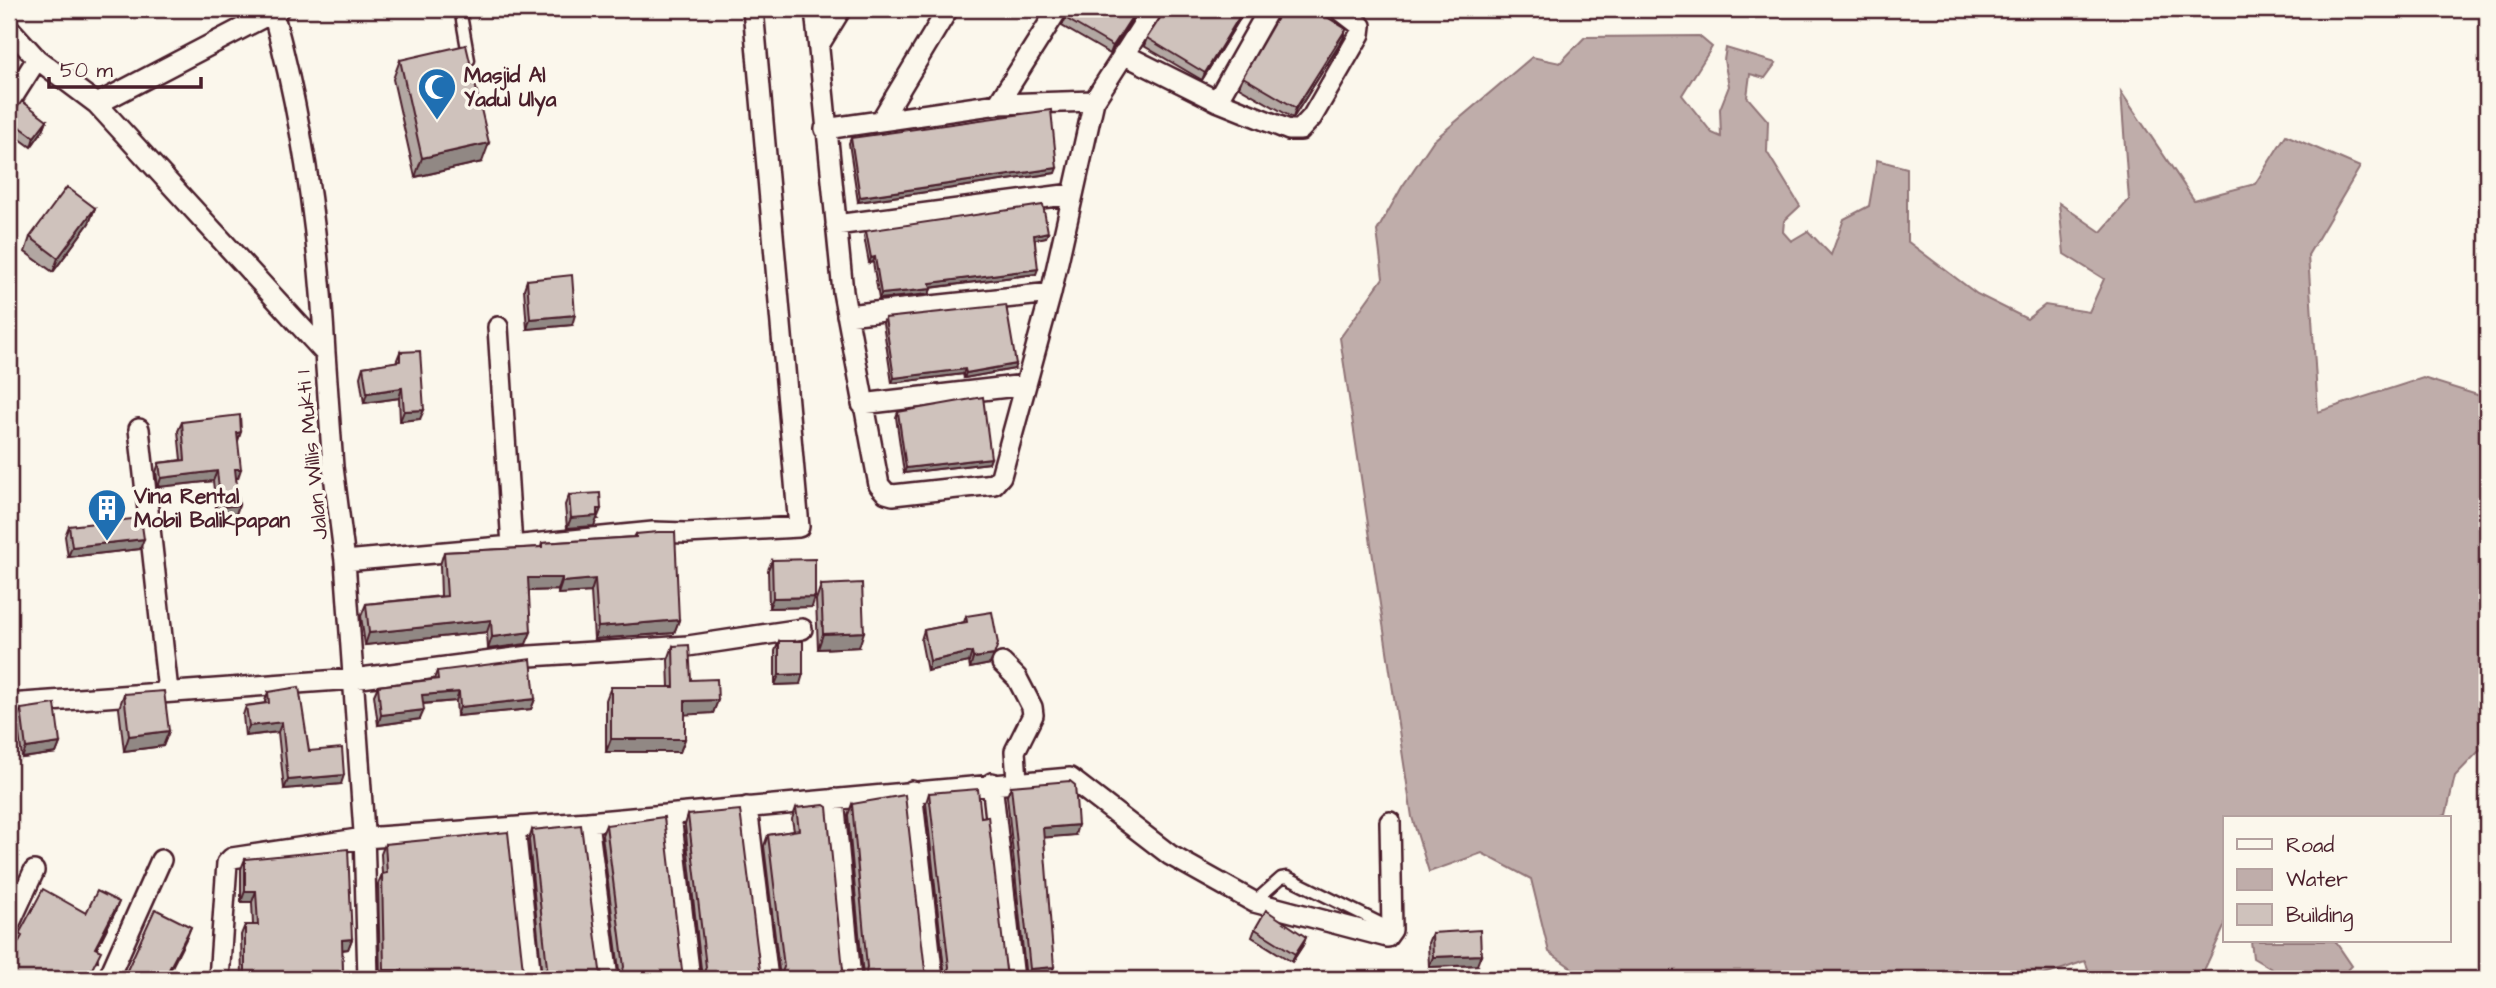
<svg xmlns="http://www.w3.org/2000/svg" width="2496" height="988" viewBox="0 0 2496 988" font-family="'Architects Daughter',sans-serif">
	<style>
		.water { fill: #bfadaa; stroke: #907477; stroke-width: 2 }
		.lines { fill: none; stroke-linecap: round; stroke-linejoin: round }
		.lane-casing { stroke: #4a1f2b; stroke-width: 15 }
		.street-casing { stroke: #4a1f2b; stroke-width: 24 }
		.lane { stroke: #fbf7ec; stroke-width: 10 }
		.street { stroke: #fbf7ec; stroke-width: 19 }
		.wall { fill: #b2a7a2; stroke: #4a1f2b; stroke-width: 2 }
		.shaded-wall { fill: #918884; stroke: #4a1f2b; stroke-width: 2 }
		.building { fill: #cfc2bc; stroke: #4a1f2b; stroke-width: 2 }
		.labels { text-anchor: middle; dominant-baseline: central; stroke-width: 7; stroke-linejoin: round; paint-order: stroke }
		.poi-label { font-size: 21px; font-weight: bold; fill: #4a1f2b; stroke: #fbf7ec; text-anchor: start }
		.street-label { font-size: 21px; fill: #4a1f2b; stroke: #fbf7ec }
	</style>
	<rect width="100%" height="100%" fill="#fbf7ec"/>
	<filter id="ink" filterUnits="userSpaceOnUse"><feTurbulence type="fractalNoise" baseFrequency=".0143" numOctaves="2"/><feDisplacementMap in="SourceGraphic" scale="14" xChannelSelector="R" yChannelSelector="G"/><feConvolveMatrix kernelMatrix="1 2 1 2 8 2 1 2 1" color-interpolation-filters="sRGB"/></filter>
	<g filter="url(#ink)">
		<path class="water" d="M1699 36 1712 47 1682 95 1712 133 1721 137 1720 109 1729 86 1724 60 1726 48 1776 63 1765 78 1750 74 1747 97 1768 121 1767 152 1800 206 1784 221 1783 232 1791 241 1808 231 1831 255 1844 219 1869 206 1877 160 1907 168V241L1977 294 2027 319 2045 305 2089 312 2104 279 2064 254 2059 203 2101 232 2129 200 2121 92 2194 200 2255 184 2286 135 2360 167 2308 255 2318 412 2423 378 2487 398V712L2479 717 2483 747 2455 776 2446 815 2438 818H2225V925L2200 979H2092L2085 961C2067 967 2048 975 2030 979 2004 984 1986 964 1959 979H1599L1579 973 1549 952 1531 879 1482 853 1429 872 1412 817 1340 338 1383 278 1377 231 1402 187 1433 141 1532 57 1560 63 1585 37Z
			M2251 941H2335L2352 966 2339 979 2285 977 2253 958Z"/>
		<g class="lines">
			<g class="lane-casing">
				<path id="lane" d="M460 9 469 60
					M1254 902 1281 878 1287 877 1392 929"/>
			</g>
			<g class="street-casing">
				<path id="street" d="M815 9 843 292 879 485 886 493 893 495 994 484 1001 476 1051 293 1094 101
					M273 12C304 125 319 236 325 353
					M9 28 37 59 97 104 325 353 333 467 345 561 364 832 368 979
					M819 45 841 9
					M1123 54 1217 101 1289 130H1300L1312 117 1360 34 1361 26 1339 9
					M1217 101 1269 9
					M9 103 37 59
					M97 104 279 9
					M998 104 1058 9
					M882 119 948 9
					M825 129 998 104 1094 101 1153 9
					M836 225 1072 194
					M847 315 1051 293
					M862 404 1025 385
					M139 429 168 691
					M512 546 653 532 686 533 799 527 753 9
					M345 561 512 546 498 327
					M1002 663 1017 678 1032 707 1033 715 1015 751 1017 781
					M9 704 353 679 530 656 688 646 802 629
					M992 783 1014 979
					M912 791 933 979
					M834 799 851 979
					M747 807 768 979
					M671 815 690 979
					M588 822 608 979
					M515 828 531 979
					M9 925 34 871
					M108 979 161 860
					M219 979 227 863 232 858 364 838 588 822 1070 778 1170 855 1254 902 1387 937 1392 930 1390 822"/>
			</g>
			<use href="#lane" class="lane"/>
			<use href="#street" class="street"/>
		</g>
		<path class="wall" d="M1070 9H1139L1110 54 1062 26Z
			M1164 9H1246L1202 80 1144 46 1147 38 1164 12Z
			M1316 10 1346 29 1343 39 1293 118 1239 87 1243 77Z
			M400 60 482 162 415 177 393 79Z
			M9 119 47 120 43 130 31 147 9 131Z
			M851 138 1055 173 858 202 849 143Z
			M95 208 89 223 53 272 25 252 30 237Z
			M866 231 1048 232 1046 237 1035 239 1036 274 931 288 929 294 879 299 873 262 869 263 864 236Z
			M527 280 572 325 527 329 524 289Z
			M885 318 1014 369 964 378 963 374 892 383 883 323Z
			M400 352 420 419 400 421 399 398 364 403 360 377 363 367 396 362Z
			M898 412 991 458 989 463 904 473 896 417Z
			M182 422 238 441V478H236L239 505 236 514 217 516 213 481 158 487 156 472 159 463 181 460 178 431Z
			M569 495 598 519H596L594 526 567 528 565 505Z
			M69 526 140 549 68 557 65 536Z
			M636 534 679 620 674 633 594 639 591 592 558 594V590L529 591 526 644 488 649 487 632 365 645 361 616 366 604 441 596 440 565 444 552 541 547 542 543 634 537Z
			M772 560 812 607 769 608 768 570Z
			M821 585 859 647 818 649 816 600Z
			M966 616 990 664 970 668 969 662 927 671 921 640 924 630 964 622Z
			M779 641 800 684 775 685V651Z
			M673 646 691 680 718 700 713 713 685 714V739L680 752H606V700L611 687H669L668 660Z
			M437 671 535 699 531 709 457 716 456 701 423 704 420 719 378 725 374 695 378 686 434 679Z
			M268 692 309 751 341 784 284 789 278 732 245 736 243 715 246 706 265 703V701Z
			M124 694 169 731 163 746 124 751 119 708Z
			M21 709 60 743 56 753 22 758 17 719Z
			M1011 786 1075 835 1044 837 1050 977 1026 979 1007 796Z
			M929 793 981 817 1006 970 945 978 926 803Z
			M852 804 925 970 927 976H863L848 815Z
			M796 808 843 970 780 978 764 846 768 835 794 831 792 819Z
			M688 815 760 970 762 976 702 978 685 825Z
			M606 825 682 970 684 976 620 978 602 835Z
			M532 830 600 970 603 976 542 978 529 840Z
			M385 844 523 970 525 976 532 979H380L378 884 382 874 381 854Z
			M245 859 352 939 348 949 342 950 343 973 348 979H242L241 935 245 925H253L252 902H241V869Z
			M115 912 97 948 98 961 15 944 19 934 86 913Z
			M1255 929 1306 937 1303 945 1292 962 1252 937Z
			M1432 933 1477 965 1429 967 1428 943Z"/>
		<path class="shaded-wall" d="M1137 9H1139L1110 54 1113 46Z
			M1244 9H1246L1202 80 1205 73Z
			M1346 29 1343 39 1293 118 1296 108Z
			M47 120 43 130 31 147 34 137Z
			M489 143 482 162 415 177 422 158Z
			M1057 168 1055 173 858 202 860 197Z
			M95 208 89 223 53 272 58 258Z
			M1048 232 1046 237 1032 240 1034 235Z
			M875 257 873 262 869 263 871 258Z
			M1038 269 1036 274 928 288 930 283Z
			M931 289 929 294 879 299 881 294Z
			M575 315 572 325 527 329 530 319Z
			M1016 364 1014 369 964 378 966 373Z
			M965 369 963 374 892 383 894 378Z
			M402 388 399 398 364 403 367 393Z
			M424 410 420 419 400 421 404 411Z
			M241 432 238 441 237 433Z
			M991 458 989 463 904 473 906 468Z
			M235 469H241L238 478H232Z
			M217 471 213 481 158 487 161 478Z
			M239 505 236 514 217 516 221 507Z
			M597 509H601L594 526 567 528 571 518Z
			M144 539 140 549 68 557 72 547Z
			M528 578H562L558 590 523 591Z
			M595 579 591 592 558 594 562 582Z
			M815 597 812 607 769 608 773 598Z
			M491 620 487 632 365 645 369 633Z
			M679 620 674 633 594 639 598 627Z
			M531 632 526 644 488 649 492 637Z
			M864 632 859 647 818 649 823 634Z
			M972 652 969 662 927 671 930 661Z
			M994 655 990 664 970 668 973 658Z
			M803 674 800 684 775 685 779 675Z
			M459 692 456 701 418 704 422 695Z
			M535 699 531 709 457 716 460 707Z
			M718 700 713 713 680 715 685 701Z
			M424 710 420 719 378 725 381 715Z
			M282 722 278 732 245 736 249 726Z
			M169 731 163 746 124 751 129 736Z
			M611 739H685L680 752H606Z
			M60 743 56 753 22 758 26 748Z
			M344 775 341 784 284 789 288 780Z
			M1078 825 1075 835 1039 838 1043 828Z
			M245 891H256L252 902H241Z
			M119 902 115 912 92 957 95 948Z
			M191 927 187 937 166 979H164Z
			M1306 937 1303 945 1292 962 1295 954Z
			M352 939 348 949 338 950 342 940Z
			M1481 955 1477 965 1429 967 1433 957Z
			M1054 967 1050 977 1026 979 1030 969Z
			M384 970H402L398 979H380Z"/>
		<path class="building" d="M1070 9H1137L1113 46 1065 18Z
			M1166 9H1244L1205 73 1147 38Z
			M1282 9H1317L1316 10 1346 29 1296 108 1243 77Z
			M466 45 489 143 422 158 400 60Z
			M22 101 47 120 34 137 9 119Z
			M1051 110 1057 168 860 197 851 138Z
			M67 187 95 208 58 258 30 237Z
			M1043 205 1048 232 1034 235 1038 269 930 283 931 289 881 294 875 257 871 258 866 231Z
			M572 275 575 315 530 319 527 280Z
			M1006 305 1016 364 966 373 965 369 894 378 885 318Z
			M420 351 424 410 404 411 402 388 367 393 363 367 400 361V352Z
			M983 397 991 458 906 468 898 412Z
			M240 415 241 432 237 433 241 469H235L239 505 221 507 217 471 161 478 159 463 185 460 182 422Z
			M600 493 601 509H597V516L571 518 569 495Z
			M141 518 144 539 72 547 69 526Z
			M658 532H675L679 620 598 627 595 579 562 582V578H528L531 632 492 637 491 620 369 633 366 604 447 596 444 552 542 547V543L636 537V534Z
			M815 559V597L773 598 772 560Z
			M862 583 864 632 823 634 821 585Z
			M992 612 998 644 994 655 973 658 972 652 930 661 924 630 967 622 966 616Z
			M779 641H803V674L779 675Z
			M689 645 691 680 717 679 718 700 685 701V739H611V687H674L673 646Z
			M531 659 535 699 460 707 459 692 422 695 424 710 381 715 378 686 438 679 437 671Z
			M299 687 309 751 342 748 344 775 288 780 282 722 249 726 246 706 269 703 268 692Z
			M164 691 169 731 129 736 124 694Z
			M55 704 60 743 26 748 21 709Z
			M1070 781 1075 785 1078 825 1043 828 1054 967 1030 969 1011 786Z
			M978 789 981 817 988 816 1006 970 1014 979H941L945 978 949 967 929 793Z
			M905 795 925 970 927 976 934 979H859L866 974 867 967 852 804Z
			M824 805 827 807 843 970 849 979H776L780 978 784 967 768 835 799 830 796 808Z
			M740 810 760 970 762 976 769 979H698L702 978 706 967 688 815Z
			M664 817 682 970 684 976 691 979H616L620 978 624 967 606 825Z
			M581 825 600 970 603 976 609 979H539L542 978 547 967 532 830Z
			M508 832 523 970 525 976 532 979H403L402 970H384L382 874 387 873 385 844Z
			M348 849 352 939 342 940 343 973 348 972V979H245V925H258L256 891H245V859Z
			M43 889 86 913 97 891 119 902 95 948 101 951 87 979H9V959L22 936 19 934Z
			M155 909 191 927 164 979H123Z
			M1266 910 1306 937 1295 954 1255 929Z
			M1480 930 1481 955 1433 957 1432 933Z"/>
	</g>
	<defs>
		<g id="mosque-pin" transform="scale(2.0125)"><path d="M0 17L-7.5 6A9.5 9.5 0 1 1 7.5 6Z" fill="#1f6fb2" stroke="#fbf7ec"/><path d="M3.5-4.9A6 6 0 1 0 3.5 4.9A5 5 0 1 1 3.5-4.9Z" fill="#fff"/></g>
		<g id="building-pin" transform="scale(2.0125)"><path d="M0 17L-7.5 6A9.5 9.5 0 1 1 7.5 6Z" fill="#1f6fb2" stroke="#fbf7ec"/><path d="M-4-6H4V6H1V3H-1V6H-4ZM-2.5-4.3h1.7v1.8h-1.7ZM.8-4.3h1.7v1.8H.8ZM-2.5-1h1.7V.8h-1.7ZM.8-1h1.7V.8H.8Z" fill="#fff"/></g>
	</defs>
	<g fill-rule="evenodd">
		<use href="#mosque-pin" x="437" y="87"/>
		<use href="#building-pin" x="107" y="508"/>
	</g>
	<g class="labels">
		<g class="poi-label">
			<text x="464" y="75">Masjid Al<tspan x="464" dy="24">Yadul Ulya</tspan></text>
			<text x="134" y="496">Vina Rental<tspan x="134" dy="24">Mobil Balikpapan</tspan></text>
		</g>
		<g class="street-label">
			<text transform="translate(312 455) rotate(-96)">Jalan Willis Mukti 1</text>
		</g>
	</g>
	<rect width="2496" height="988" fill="none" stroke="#fbf7ec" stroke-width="35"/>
	<rect x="18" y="18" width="2461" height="953" fill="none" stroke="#4a1f2b" stroke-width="2.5" filter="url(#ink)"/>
	<rect x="2223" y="816" width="228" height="126" fill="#fbf7ec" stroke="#b4a19f" stroke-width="2"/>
	<rect x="2237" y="839" width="35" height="10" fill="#fbf7ec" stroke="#b4a19f" stroke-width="2"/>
	<text x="2286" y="852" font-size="21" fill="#4a1f2b">Road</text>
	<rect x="2237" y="869" width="35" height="21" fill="#bfadaa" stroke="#b4a19f" stroke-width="2"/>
	<text x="2286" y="886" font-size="21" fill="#4a1f2b">Water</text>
	<rect x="2237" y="904" width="35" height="21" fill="#cfc2bc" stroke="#b4a19f" stroke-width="2"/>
	<text x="2286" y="922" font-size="21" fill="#4a1f2b">Building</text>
	<path d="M49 77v10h152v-10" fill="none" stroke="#4a1f2b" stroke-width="3.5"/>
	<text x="60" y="77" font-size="21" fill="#4a1f2b" stroke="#fbf7ec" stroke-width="5" paint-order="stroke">50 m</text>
</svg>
